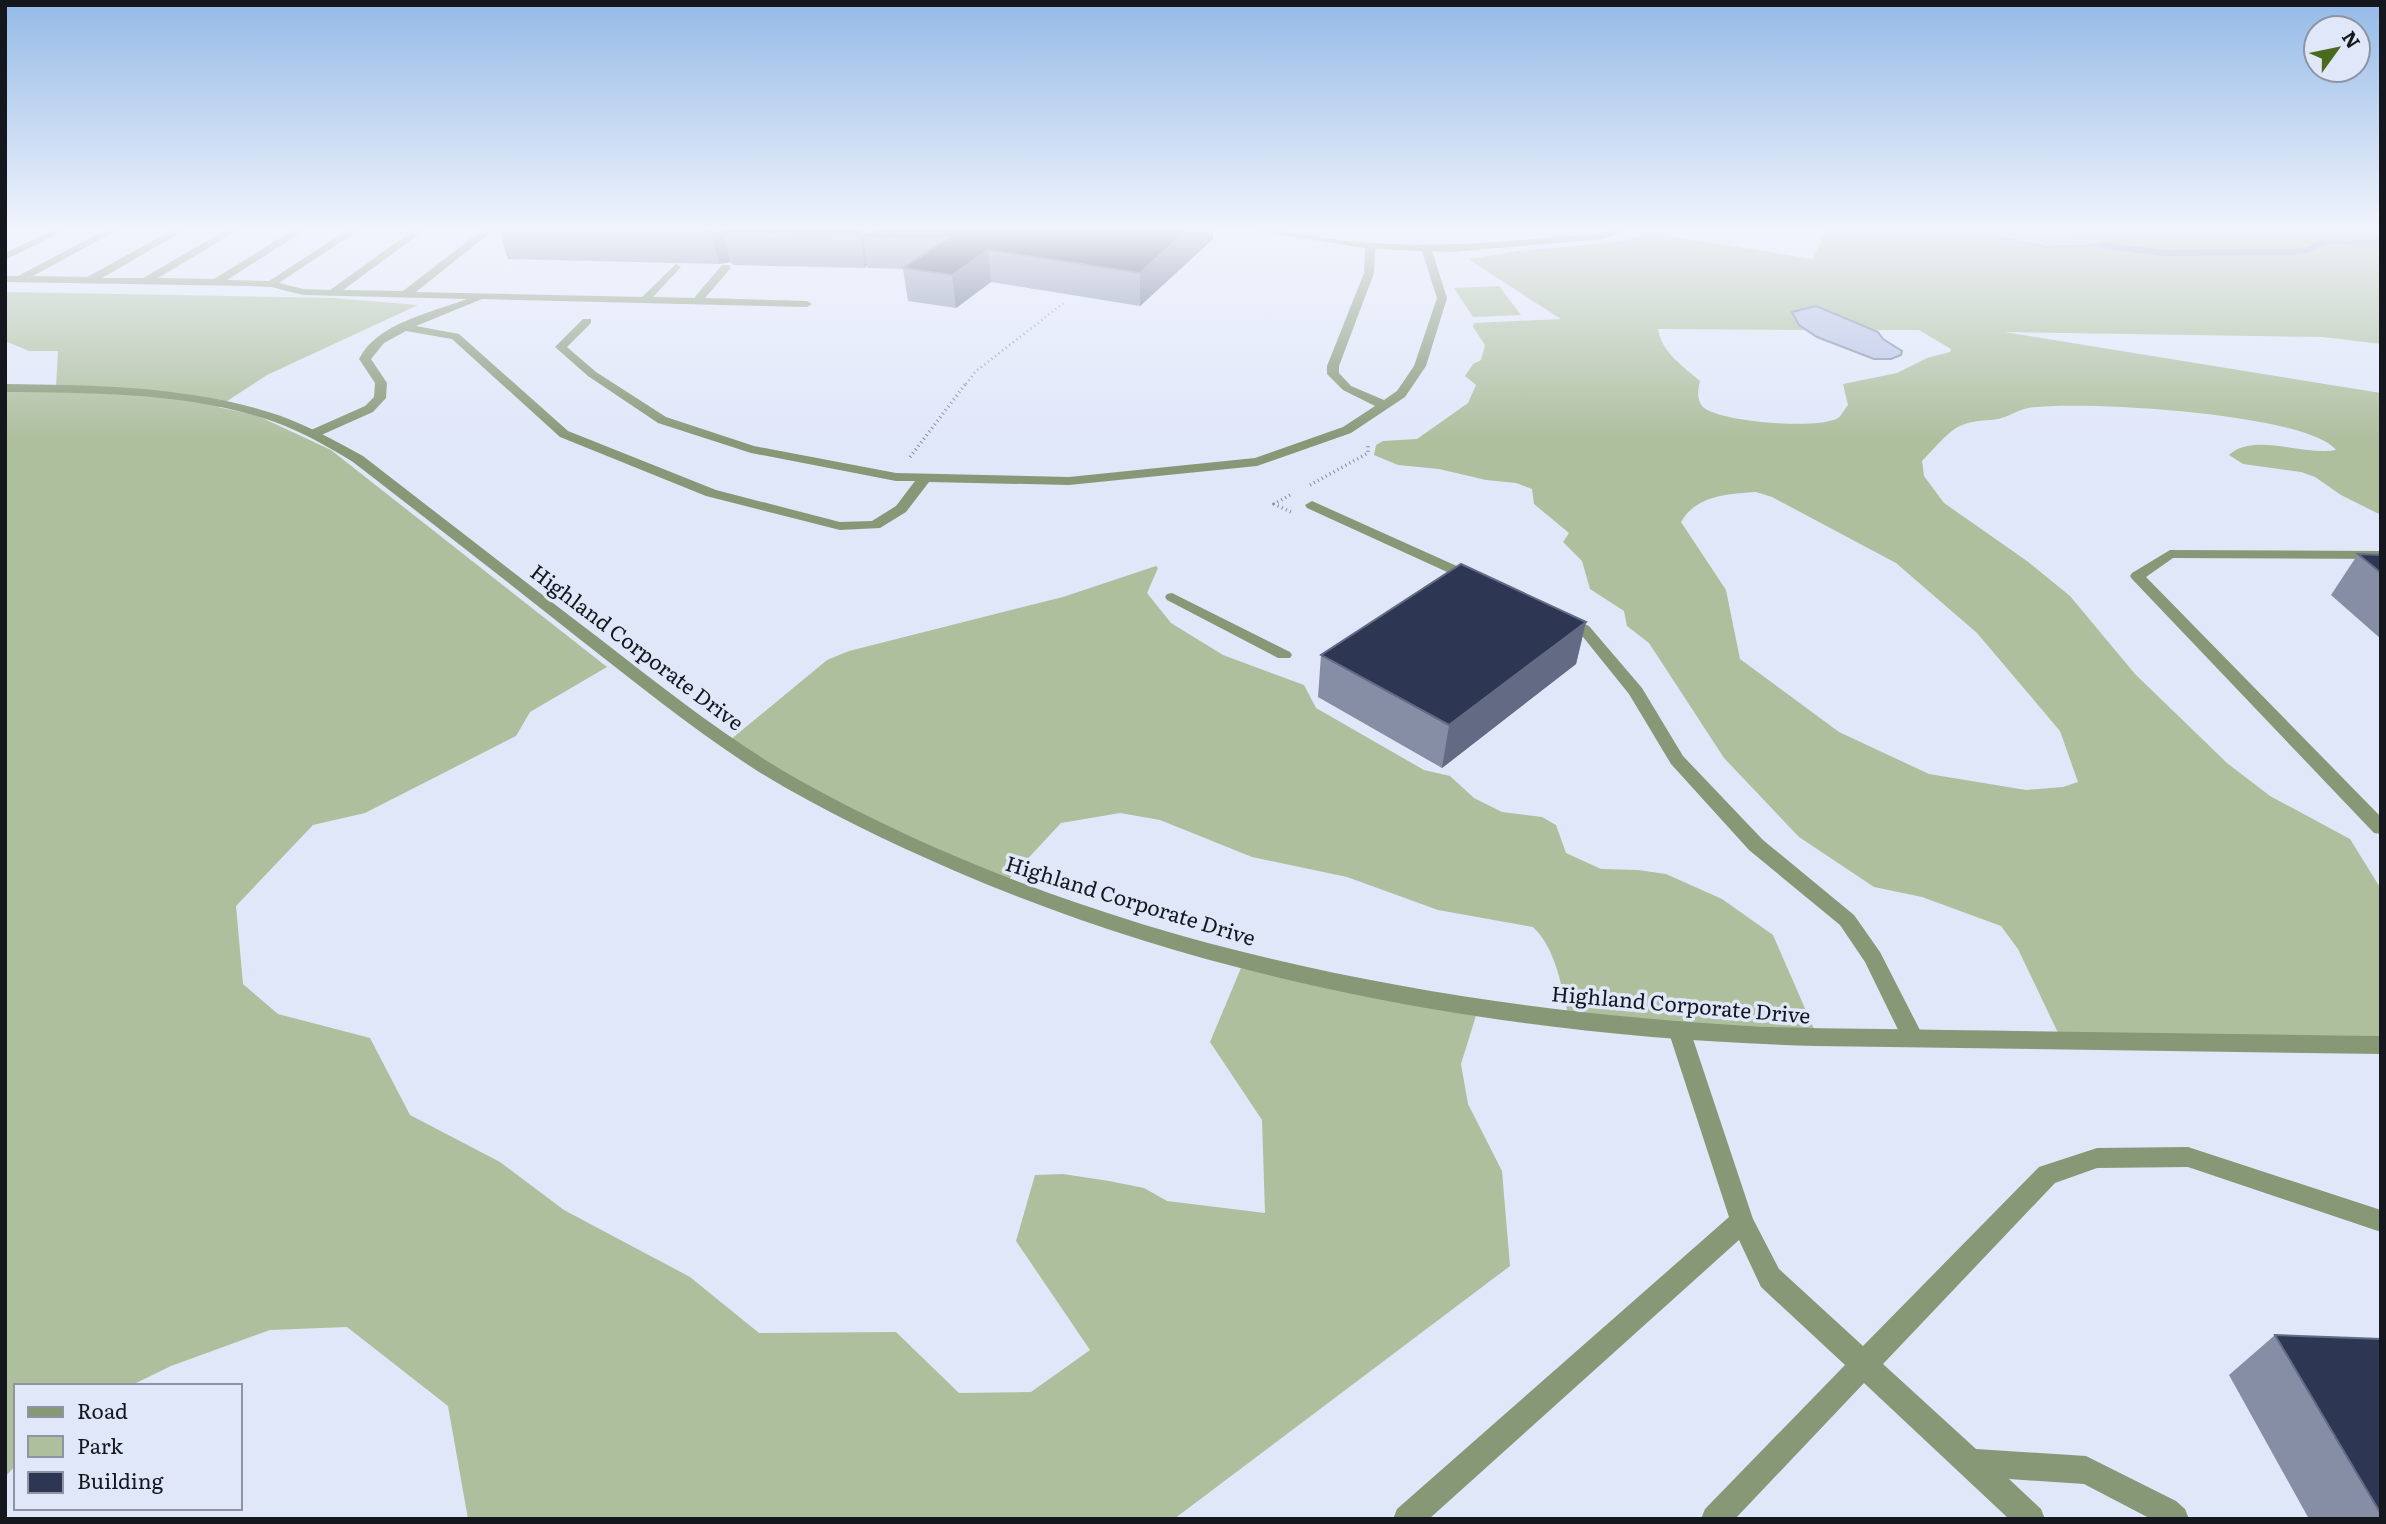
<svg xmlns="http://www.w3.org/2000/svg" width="2386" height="1524" viewBox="0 0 2386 1524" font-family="Literata,serif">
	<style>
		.green { fill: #aebf9e; fill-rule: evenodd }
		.water { fill: #b7c3e6; stroke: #868faa; stroke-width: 2 }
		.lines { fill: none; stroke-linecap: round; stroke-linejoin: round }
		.stream { stroke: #868faa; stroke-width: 6 }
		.path-far1 { stroke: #868b98; stroke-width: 2.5; stroke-dasharray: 1 3.5; stroke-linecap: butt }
		.path { stroke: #868b98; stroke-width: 3.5; stroke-dasharray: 1 3.5; stroke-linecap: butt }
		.service { fill: #879877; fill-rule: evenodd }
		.tertiary { fill: #879877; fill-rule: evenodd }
		.wall { fill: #868ea6 }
		.shaded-wall { fill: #636b84 }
		.building { fill: #2d3652; stroke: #636b84; stroke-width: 2 }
		.labels { text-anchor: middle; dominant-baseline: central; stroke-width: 7; stroke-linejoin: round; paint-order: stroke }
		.street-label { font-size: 21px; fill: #14171d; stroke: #e0e7f9 }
	</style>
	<rect width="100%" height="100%" fill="#e0e7f9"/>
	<path class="green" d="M1827 227H2011L1996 237C2030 249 2065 247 2101 245L2069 229 2011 227H2381V344L2323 337 2004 332 2381 393V515L2341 495 2315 477 2301 472 2243 464 2229 455C2254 432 2304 456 2336 450 2307 413 2078 400 2028 408 2018 410 2008 417 1998 419 1984 421 1969 420 1956 428 1944 436 1932 451 1922 461L1924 476 1944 503 2027 561 2070 596 2135 674 2227 763 2270 796 2350 839 2381 889V1050L2060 1037 2018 949 2001 926 1922 897 1874 887 1799 837 1724 758 1649 643 1627 626 1624 611 1590 589 1582 561 1563 542 1569 533 1534 504 1532 489 1516 483 1486 480 1439 469 1398 465 1374 455 1376 445 1383 441 1417 439 1468 403 1476 385 1465 376 1473 364 1481 360 1485 345 1473 327 1474 323 1561 319 1468 259 1518 251 1619 242 1648 233 1813 259ZM1816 306 1874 330H1919L1951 349 1950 352 1927 358 1897 373 1843 384 1848 405C1845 408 1842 415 1838 418 1819 430 1719 422 1703 407 1696 399 1698 390 1700 381 1683 366 1662 353 1658 329L1806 330ZM1756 492 1772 497 1896 563 1977 633 2060 731 2078 782 2063 787 2026 790 1929 774 1839 732 1740 659 1726 590 1681 522C1696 495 1729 494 1756 492Z
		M1499 286 1521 315 1473 317 1454 288Z
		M5 292 333 298 418 305 267 375 218 407 258 416 331 450 607 667 530 712 516 736 365 813 313 825 236 906 243 984 278 1014 370 1038 410 1115 500 1162 564 1210 690 1277 759 1333 896 1332 959 1393 1031 1392 1090 1350 1016 1241 1035 1175 1063 1174 1109 1181 1144 1188 1167 1201 1265 1213 1262 1120 1210 1042 1241 968 1479 1006 1461 1064 1468 1104 1502 1171 1510 1266 1174 1519H468L448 1406 347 1327 270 1330 171 1366 130 1386H16V1465L5 1477V387L56 388 58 351H29L5 341Z
		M1156 566 1158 568 1147 593 1171 623 1223 655 1304 685 1316 708 1424 770 1450 776 1474 798 1502 812 1542 817 1556 825 1566 853 1601 869 1638 870 1666 874 1722 899 1773 935 1814 1029 1569 1018C1562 989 1556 948 1533 927L1438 910 1347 877 1252 857 1160 820 1120 813 1061 823 1007 881 994 882 724 745 827 660 849 651 1063 597Z"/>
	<path class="water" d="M2011 227C2041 228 2075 224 2102 240L2101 245 2045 247 1996 237 1994 231Z
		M1816 306 1878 332 1883 339 1902 351 1901 355 1891 359H1874L1817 337 1799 325 1792 312Z"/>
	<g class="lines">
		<path class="stream" d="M2101 245 2164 253 2292 252 2307 250 2326 241 2381 243"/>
		<path class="path-far1" d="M966 384 976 371 1065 302"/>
		<path class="path" d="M910 457 967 382
			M1310 485 1368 453V444
			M1290 495 1274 504 1291 512"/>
		<path class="service" d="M59 227H71L5 260V253Z
			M111 227H123L33 276 87 277 178 227H190L102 278H143L231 227H243L158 278 214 279 298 227H310L227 280 269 281 352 227H363L279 283 303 289 330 290 418 227H429L343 290 403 291 486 227H497L416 292 642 297 676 264 681 267 653 297 694 298 722 265H730V269L705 298 807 301 812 304 807 307 482 299 416 326 459 334 568 431 716 490 840 522 872 521 896 506 915 481H896L751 453 658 423 588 376 555 347 583 319H591V323L567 347 596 372 666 417 754 446 896 473 1069 477 1255 458 1343 427 1375 406 1343 390 1327 374V366L1364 273 1365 248 1230 227C1279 227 1325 241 1373 243 1450 248 1525 240 1602 233L1621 227H1635L1603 239 1451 252 1432 251 1447 298 1426 366 1405 397 1351 433 1257 466 1069 485 929 482 906 512 880 528 840 530 706 496 560 437 452 339 406 331 384 343 371 359 387 383 386 398 373 412 319 436H311V430L365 406 374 397 375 383 359 359C377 323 433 312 467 299L303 295 271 287 250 286 5 282V276H18ZM1375 249 1422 251 1437 298 1414 366 1397 391 1384 400 1351 386 1339 373V366L1374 273Z
			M1312 501 1479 576 1481 579 1479 582H1469L1307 508 1305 505Z
			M2170 550 2381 551V559L2173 558 2146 577 2381 817V834L2374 833 2132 579 2130 576 2132 573Z
			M1172 593 1290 652 1292 655 1290 658H1278L1167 600 1165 597 1167 594Z
			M1564 615 1589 626 1642 688 1683 756 1763 840 1854 915 1880 952 1924 1038 1921 1044 1913 1047 1905 1044 1865 962 1840 925 1749 850 1671 764 1629 694 1579 632 1556 620 1559 617Z
			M1679 1021 1687 1024 1690 1030 1753 1219 1779 1269 1863 1346 2039 1167 2097 1148 2188 1147 2381 1210V1232L2188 1167 2097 1168 2055 1183 1883 1364 1976 1449 2086 1456 2176 1501 2185 1509 2189 1519H2151L2084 1484 2009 1479 2041 1509 2045 1519H2009L1864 1383 1735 1519H1701L1705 1509 1845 1365 1761 1287 1739 1240 1429 1519H1393L1397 1509 1729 1217 1668 1030 1671 1024Z"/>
		<path class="tertiary" d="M5 384C97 385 193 386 281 416 310 427 336 441 363 456 443 518 523 580 604 642 667 691 730 741 799 780 1089 941 1422 1007 1750 1026 1815 1029 1880 1029 1946 1030 2091 1032 2236 1034 2381 1036V1054L1816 1046C1524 1038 1224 987 955 871 888 842 821 810 759 772 695 731 636 683 577 637 503 578 428 520 353 462 327 446 301 431 272 421 187 392 94 393 5 392Z"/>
	</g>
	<path class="wall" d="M498 228 1213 239 1140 306 991 282 956 308 908 301 903 269 867 268V265L865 268 733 265 730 262 719 264 508 259Z
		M2358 554 2381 555V639L2331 595Z
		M1586 622 1576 664 1442 768 1318 697 1321 655Z
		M2275 1335 2381 1339V1519H2309L2229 1375Z"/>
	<path class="shaded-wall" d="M866 227H892L862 236 867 265 865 268 860 236Z
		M1191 227H1213V239L1140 306V273Z
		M723 231 730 262 719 264 712 233Z
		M988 250 991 282 956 308 952 275Z
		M1586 622 1576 664 1442 768 1449 725Z"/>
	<path class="building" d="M499 227H866L860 236 725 233 723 231 712 233 498 228Z
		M877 227H1191L1140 273 988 250 952 275 903 268 948 238 862 236Z
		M2358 554 2381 555V573Z
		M1461 564 1586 622 1449 725 1321 655Z
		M2275 1335 2381 1339V1514Z"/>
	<linearGradient id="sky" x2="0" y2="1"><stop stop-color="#94bae7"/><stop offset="0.52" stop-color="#f1f4fc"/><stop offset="1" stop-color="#f1f4fc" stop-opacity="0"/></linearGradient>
	<rect width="2386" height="440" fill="url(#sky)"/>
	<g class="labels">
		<g class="street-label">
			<text transform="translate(638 646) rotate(37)">Highland Corporate Drive</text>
			<text transform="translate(1131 899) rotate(17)">Highland Corporate Drive</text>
			<text transform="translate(1681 1003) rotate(5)">Highland Corporate Drive</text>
		</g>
	</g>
	<rect width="2386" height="1524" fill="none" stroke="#14171d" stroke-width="14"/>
	<rect x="14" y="1384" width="228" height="126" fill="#e0e7f9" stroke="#8e94a1" stroke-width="2"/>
	<rect x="28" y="1407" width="35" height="10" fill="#879877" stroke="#8e94a1" stroke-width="2"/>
	<text x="77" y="1419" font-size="21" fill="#14171d">Road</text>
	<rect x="28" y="1436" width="35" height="21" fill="#aebf9e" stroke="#8e94a1" stroke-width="2"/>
	<text x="77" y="1454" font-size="21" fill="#14171d">Park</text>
	<rect x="28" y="1472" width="35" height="21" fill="#2d3652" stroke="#8e94a1" stroke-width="2"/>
	<text x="77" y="1489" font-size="21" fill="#14171d">Building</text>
	<g transform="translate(2337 49) rotate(57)"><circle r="33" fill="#e0e7f9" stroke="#8e94a1" stroke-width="2"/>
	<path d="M0-5L12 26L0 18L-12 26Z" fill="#4a6a20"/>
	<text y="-10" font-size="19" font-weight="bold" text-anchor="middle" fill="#14171d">N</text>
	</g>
</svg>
